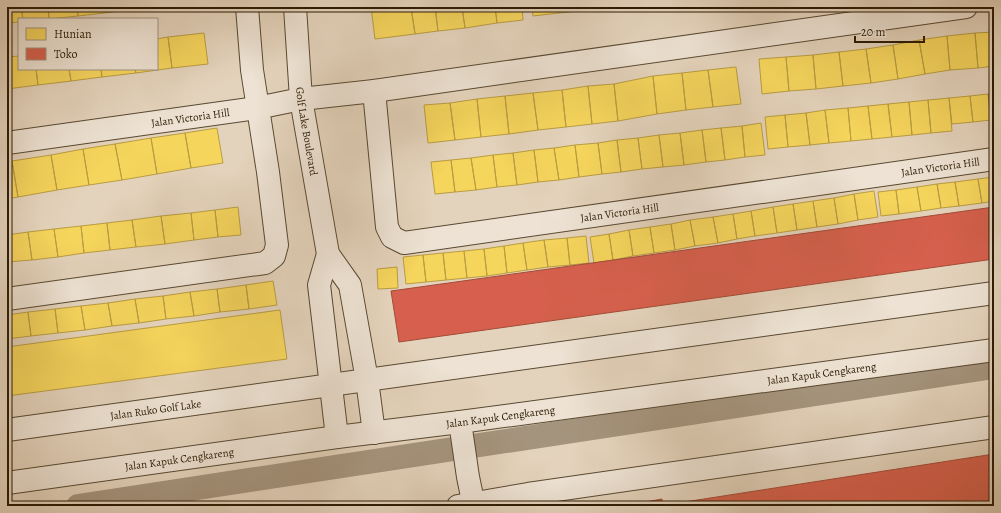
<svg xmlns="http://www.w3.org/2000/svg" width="1001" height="513" viewBox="0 0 1001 513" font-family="Alegreya,serif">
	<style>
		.homes { fill: #f6d55c; stroke: #b99d42 }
		.shops { fill: #d6604d; stroke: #a34b37 }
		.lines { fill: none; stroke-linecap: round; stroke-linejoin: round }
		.canal { stroke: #a5947d; stroke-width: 24 }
		.minor-casing { stroke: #594932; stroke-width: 24 }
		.minor { stroke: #ede2d3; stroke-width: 22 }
		.labels { text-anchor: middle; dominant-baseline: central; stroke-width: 4; stroke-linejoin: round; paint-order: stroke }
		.street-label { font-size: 11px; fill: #2b1b04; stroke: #ede2d3 }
	</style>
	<rect width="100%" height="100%" fill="#e4d3bc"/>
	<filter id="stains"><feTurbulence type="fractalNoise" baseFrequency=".005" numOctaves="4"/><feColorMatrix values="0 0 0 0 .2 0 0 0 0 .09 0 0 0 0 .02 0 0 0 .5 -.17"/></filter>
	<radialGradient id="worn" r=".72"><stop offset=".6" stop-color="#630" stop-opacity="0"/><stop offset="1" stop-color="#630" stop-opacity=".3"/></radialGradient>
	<path class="homes" d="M7 7H21L23 19H19V22L7 23Z
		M21 7H48L49 19H23Z
		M48 7H77L78 16 49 19Z
		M77 7H103L104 13 78 16Z
		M103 7H128V10L104 13Z
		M128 7H163L128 10Z
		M371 7H411L415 34 375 39Z
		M411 7H435L438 31 415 34Z
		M435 7H462L465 28 438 31Z
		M462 7H495L497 23 465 28Z
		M495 7H522L523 20 497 23Z
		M532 7H559V13L533 16Z
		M559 7H587L588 10 559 13Z
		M587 7H613L588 10Z
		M994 32V66L978 68 975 33Z
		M204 33 208 64 172 68 168 37Z
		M975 33 978 68 950 70 947 36Z
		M947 36 950 70 925 74 919 40Z
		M168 37 172 68 136 73 135 69H157V39Z
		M919 40 925 74 898 79 893 45Z
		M893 45 898 79 871 83 866 49Z
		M866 49 871 83 843 86 839 52Z
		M839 52 843 86 816 89 813 55Z
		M813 55 816 89 789 91 786 57Z
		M19 56V69H36L38 85 7 89V57Z
		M786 57 789 91 762 94 759 59Z
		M736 67 741 104 713 107 708 70Z
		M36 69H69L71 81 38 85Z
		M69 69H101L102 77 71 81Z
		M101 69H135L136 73 102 77Z
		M708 70 713 107 686 110 682 73Z
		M682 73 686 110 657 114 653 76Z
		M653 76 657 114 618 121 614 84Z
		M614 84 618 121 592 124 588 86Z
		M588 86 592 124 566 127 562 90Z
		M562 90 566 127 538 130 533 93Z
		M533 93 538 130 509 134 505 96Z
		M994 93V120H991L988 94Z
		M988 94 991 120 973 122 970 96Z
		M505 96 509 134 481 137 477 99Z
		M970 96 973 122 952 124 949 98Z
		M949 98 952 131 931 133 928 100Z
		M477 99 481 137 455 140 450 103Z
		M928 100 931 133 912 135 909 102Z
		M909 102 912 135 892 137 888 104Z
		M450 103 455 140 428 143 424 105Z
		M888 104 892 137 872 139 868 106Z
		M868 106 872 139 851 141 848 108Z
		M848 108 851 141 829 143 825 110Z
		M825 110 829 143 810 145 806 113Z
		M806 113 810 145 788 147 785 115Z
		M785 115 788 147 768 149 765 117Z
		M761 123 765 155 745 157 742 126Z
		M742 126 745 157 725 160 721 128Z
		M217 128 223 163 191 168 185 133Z
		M721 128 725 160 706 162 702 130Z
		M702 130 706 162 684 165 680 133Z
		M185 133 191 168 157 174 151 138Z
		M680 133 684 165 663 167 659 135Z
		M659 135 663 167 642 169 638 138Z
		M151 138 157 174 122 180 115 144Z
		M638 138 642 169 621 172 617 140Z
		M617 140 621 172 602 174 598 143Z
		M598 143 602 174 579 177 575 145Z
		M115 144 122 180 89 185 83 149Z
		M575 145 579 177 559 180 554 148Z
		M554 148 559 180 538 182 534 150Z
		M83 149 89 185 57 190 51 155Z
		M534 150 538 182 517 185 513 153Z
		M513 153 517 185 497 187 493 155Z
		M51 155 57 190 18 197 12 161Z
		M493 155 497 187 476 190 471 158Z
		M471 158 476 190 455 192 451 160Z
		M451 160 455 192 435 194 431 162Z
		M12 161 18 197 7 199V162Z
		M994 177V201L982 203 978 179Z
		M978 179 982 203 959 206 955 182Z
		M955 182 959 206 941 208 937 184Z
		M937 184 941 208 921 211 917 187Z
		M917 187 921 211 899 214 896 190Z
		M896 190 899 214 881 216 878 192Z
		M874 191 878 217 858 220 854 194Z
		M854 194 858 220 838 224 834 198Z
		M834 198 838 224 817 227 813 201Z
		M813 201 817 227 797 230 793 204Z
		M793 204 797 230 777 233 773 207Z
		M238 207 241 235 218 237 215 210Z
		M773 207 777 233 755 236 751 211Z
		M215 210 218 237 194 240 191 213Z
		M751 211 755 236 737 239 733 214Z
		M191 213 194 240 165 244 161 216Z
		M733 214 737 239 718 243 713 217Z
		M161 216 165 244 136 247 132 220Z
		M713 217 718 243 695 246 690 220Z
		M132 220 136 247 110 250 107 223Z
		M690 220 695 246 675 250 671 224Z
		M107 223 110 250 84 253 81 226Z
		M671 224 675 250 654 253 650 227Z
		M81 226 84 253 58 257 54 229Z
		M650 227 654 253 633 256 629 230Z
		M54 229 58 257 32 260 28 232Z
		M629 230 633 256 613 260 609 234Z
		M28 232 32 260 7 262V235Z
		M609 234 613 260 594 263 590 237Z
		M586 236 589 263 570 265 567 238Z
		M567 238 570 265 548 267 544 240Z
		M544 240 548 267 527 270 523 243Z
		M523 243 527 270 507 273 504 246Z
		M504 246 507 273 487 276 484 249Z
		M484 249 487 276 467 278 464 251Z
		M464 251 467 278 446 280 443 253Z
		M443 253 446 280 426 282 423 255Z
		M423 255 426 282 406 284 403 257Z
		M397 267 398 288 378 289 377 269Z
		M273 281 277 305 249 309 246 285Z
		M246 285 249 309 220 312 217 289Z
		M217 289 220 312 194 316 190 292Z
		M190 292 194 316 166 319 163 296Z
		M163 296 166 319 139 323 135 299Z
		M135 299 139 323 112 326 108 303Z
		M108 303 112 326 85 330 81 306Z
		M81 306 85 330 58 333 55 309Z
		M55 309 58 333 31 336 28 312Z
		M280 310 287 359 7 396V347Z
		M28 312 31 336 7 339V315Z"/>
	<path class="shops" d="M994 207V259L399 342 391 291Z
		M994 454V506H678V503Z
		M662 499V506H623Z"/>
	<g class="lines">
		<path class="canal" d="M78 506 994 367"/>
		<g class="minor-casing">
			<g id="minor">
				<path id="s1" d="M295 7 301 99 328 254 319 285 337 437"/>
				<path id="s2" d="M374 91 387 227 392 237 404 243 994 159"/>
				<path id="s3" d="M7 143 257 108 301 99 374 91 966 7"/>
				<path d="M328 254 350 285 367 380 374 433"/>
				<path d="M7 299 265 263 274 256 277 245 268 172 252 70 247 7"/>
				<path d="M460 422 468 477 474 506"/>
				<path id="s4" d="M7 430 994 293"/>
				<path id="s5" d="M7 483 337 437 460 422 994 350"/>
				<path d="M458 506 528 494 994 427"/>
			</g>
		</g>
		<use href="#minor" class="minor"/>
	</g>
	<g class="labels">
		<g class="street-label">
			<text stroke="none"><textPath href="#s3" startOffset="185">Jalan Victoria Hill</textPath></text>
			<text stroke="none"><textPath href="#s1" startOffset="125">Golf Lake Boulevard</textPath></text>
			<text stroke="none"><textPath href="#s2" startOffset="703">Jalan Victoria Hill</textPath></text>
			<text stroke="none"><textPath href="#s2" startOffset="379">Jalan Victoria Hill</textPath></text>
			<text stroke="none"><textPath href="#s5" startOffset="822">Jalan Kapuk Cengkareng</textPath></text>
			<text stroke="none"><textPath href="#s4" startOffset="150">Jalan Ruko Golf Lake</textPath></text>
			<text stroke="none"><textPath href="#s5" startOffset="498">Jalan Kapuk Cengkareng</textPath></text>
			<text stroke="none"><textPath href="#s5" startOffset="174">Jalan Kapuk Cengkareng</textPath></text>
		</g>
	</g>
	<rect width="1001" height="513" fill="none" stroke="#e4d3bc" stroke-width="24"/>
	<rect x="8" y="8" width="985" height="497" fill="none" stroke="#2b1b04" stroke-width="2"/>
	<rect x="12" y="12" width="977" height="489" fill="none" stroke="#2b1b04"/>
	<rect x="18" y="18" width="140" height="52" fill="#ede2d3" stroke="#9f9280"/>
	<rect x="26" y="28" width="20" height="12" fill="#f6d55c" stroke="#9f9280"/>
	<text x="54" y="38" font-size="12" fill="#2b1b04">Hunian</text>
	<rect x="26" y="48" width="20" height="12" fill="#d6604d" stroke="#9f9280"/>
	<text x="54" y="58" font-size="12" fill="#2b1b04">Toko</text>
	<path d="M855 36v6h69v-6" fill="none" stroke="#2b1b04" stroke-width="2"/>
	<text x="861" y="36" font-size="12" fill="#2b1b04" stroke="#ede2d3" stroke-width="3" paint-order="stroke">20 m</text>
	<rect width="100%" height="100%" filter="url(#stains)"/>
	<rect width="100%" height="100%" fill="url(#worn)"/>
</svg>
